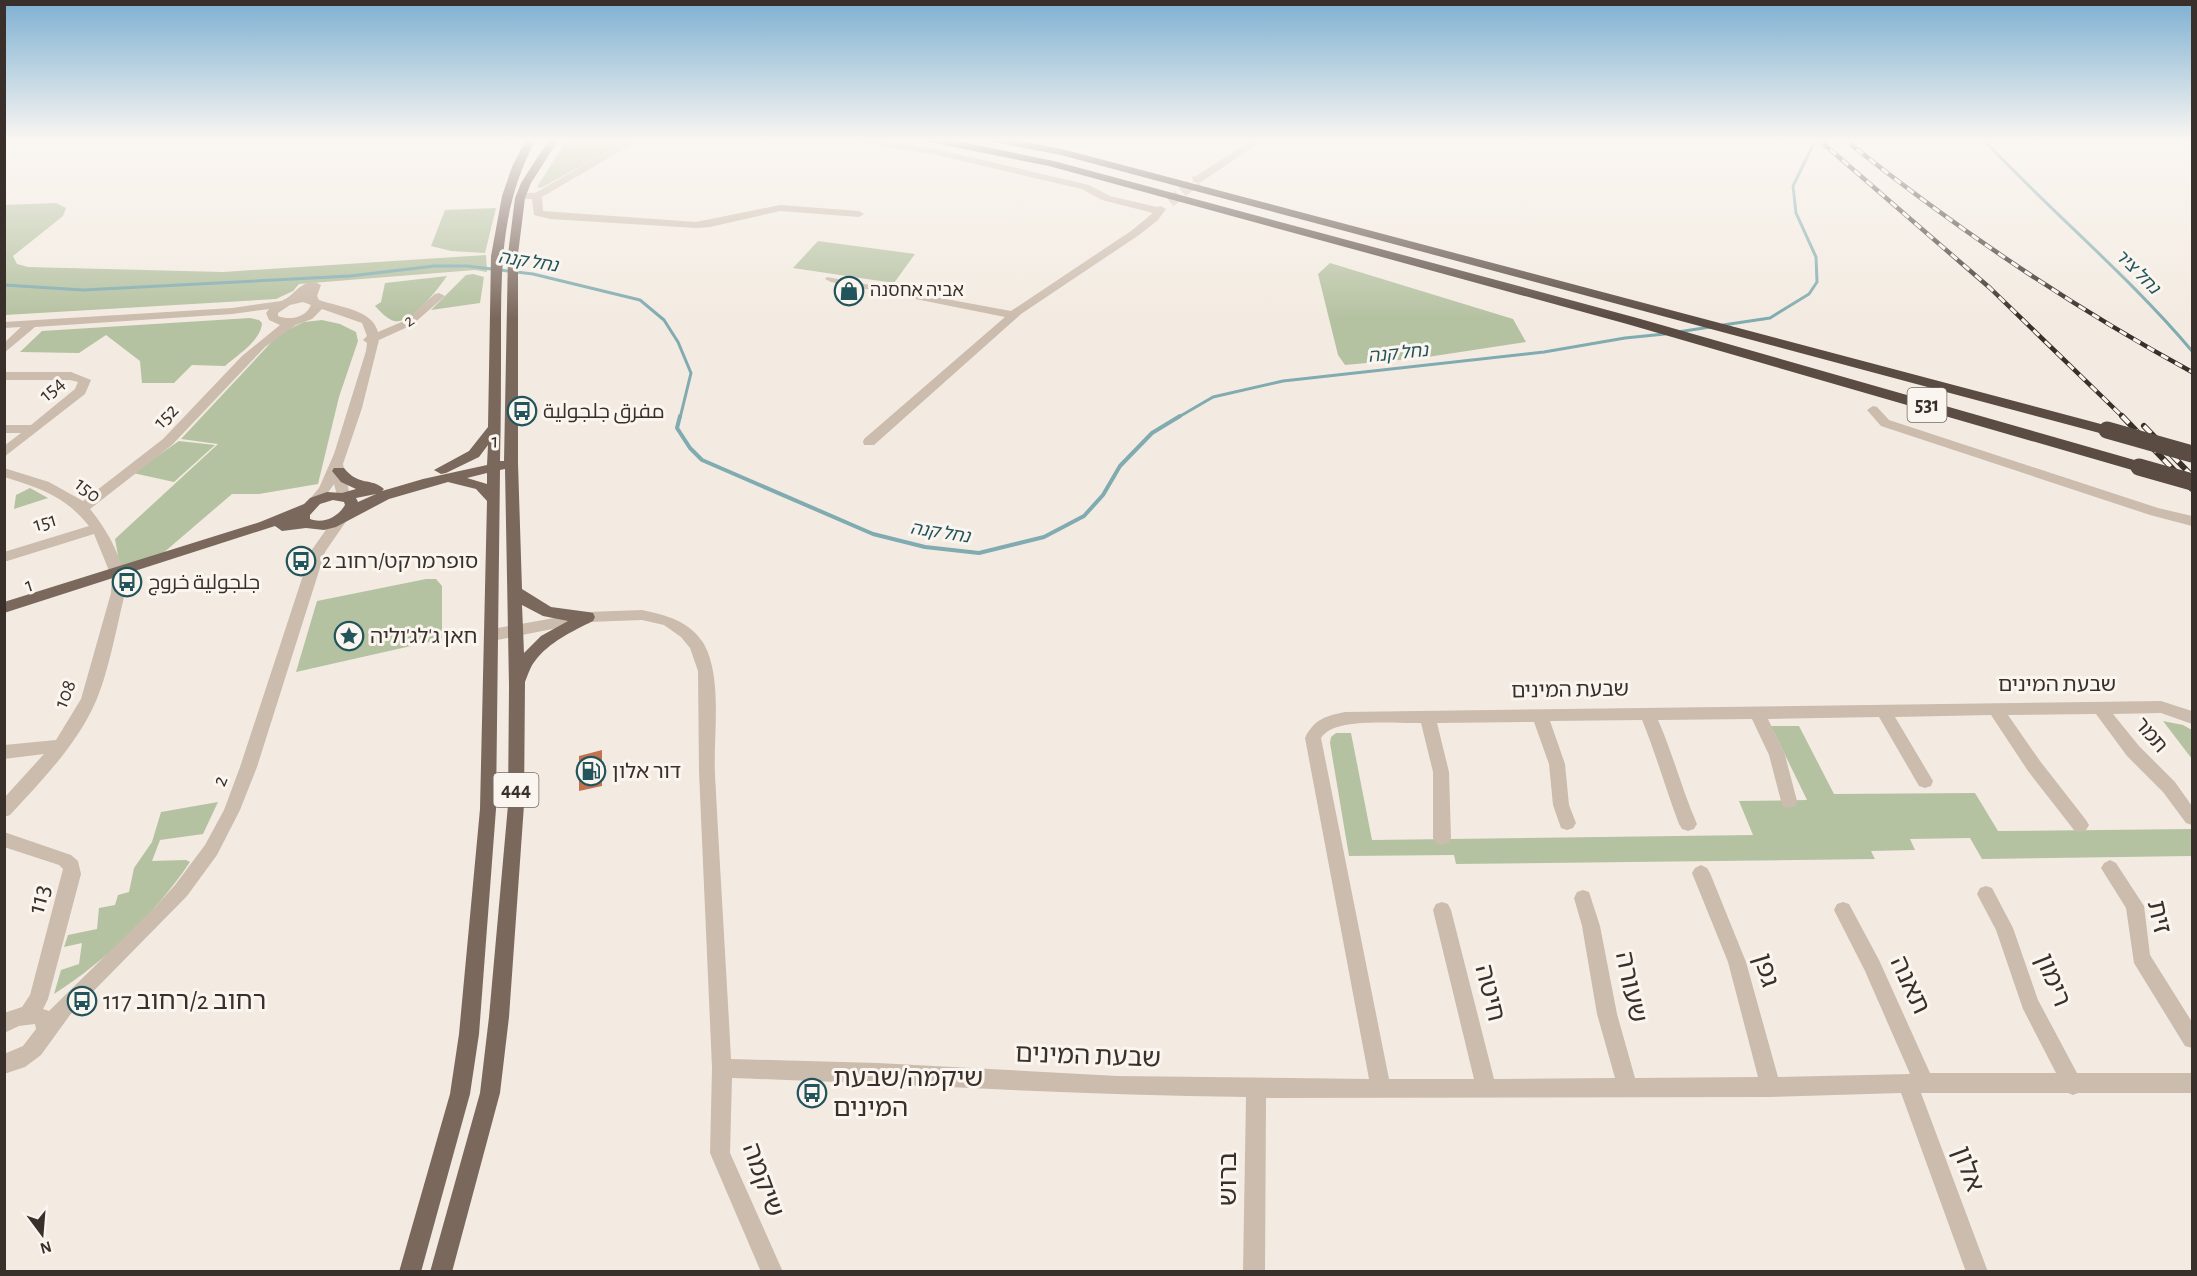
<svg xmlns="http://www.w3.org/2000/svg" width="2197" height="1276" viewBox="0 0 2197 1276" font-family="'Alegreya Sans',Cairo,'Noto Sans Hebrew',sans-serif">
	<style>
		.green { fill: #b5c2a1 }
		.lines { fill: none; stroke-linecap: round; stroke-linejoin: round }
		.stream-far1 { stroke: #80abb0; stroke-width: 3 }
		.stream { stroke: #80abb0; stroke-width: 4 }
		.building { fill: #c3714f }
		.minor-tunnel { stroke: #cec6bd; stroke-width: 11; stroke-dasharray: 11 5; stroke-linecap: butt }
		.minor { fill: #cbbcad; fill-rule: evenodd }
		.major { fill: #7b685d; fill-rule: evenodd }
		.highway { fill: #5a4b43; fill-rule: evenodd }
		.rail-far1-casing { stroke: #3a302b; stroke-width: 4.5 }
		.rail-casing { stroke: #3a302b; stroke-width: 6 }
		.rail-far1 { stroke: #faf5ee; stroke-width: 3; stroke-dasharray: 8; stroke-linecap: butt }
		.rail { stroke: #faf5ee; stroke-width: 4; stroke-dasharray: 10; stroke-linecap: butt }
		.highway-bridge { stroke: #5a4b43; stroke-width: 17 }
		.labels { text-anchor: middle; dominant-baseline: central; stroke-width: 6; stroke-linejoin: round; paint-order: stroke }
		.far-water-label { font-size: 18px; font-style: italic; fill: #21545b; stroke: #faf5ee }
		.far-poi-label { font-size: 18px; fill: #3a302b; stroke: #faf5ee; text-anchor: start }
		.far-street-label { font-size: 18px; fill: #3a302b; stroke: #faf5ee }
		.shield { fill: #faf5ee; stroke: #746b66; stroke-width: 1.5 }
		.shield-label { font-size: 20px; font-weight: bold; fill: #3a302b }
		.street-label { font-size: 21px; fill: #3a302b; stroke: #faf5ee }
		.poi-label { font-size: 21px; fill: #3a302b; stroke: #faf5ee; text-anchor: start }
		.near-street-label { font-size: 26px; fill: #3a302b; stroke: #faf5ee }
		.near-poi-label { font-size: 26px; fill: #3a302b; stroke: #faf5ee; text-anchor: start }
	</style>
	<rect width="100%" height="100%" fill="#f3ebe1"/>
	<path class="green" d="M567 139H630L541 188 537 187Z
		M56 203 66 208 63 216 13 256 17 264 28 267 223 272 486 255 487 272 475 270 299 284 293 291 276 299 5 315 4 205Z
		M496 208 485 253 451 251 431 246 445 210Z
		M818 241 915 254 894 283 793 268Z
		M1330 263 1513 319 1526 342 1421 358 1345 365 1338 355 1318 274Z
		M473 274 484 277 480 303 431 310 466 275Z
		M447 276C438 289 411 325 394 321 387 319 380 311 375 306L381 302 385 283Z
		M250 318 259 320 262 323C261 341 237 355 225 366L192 365 174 383H142L140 361 106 335 79 353 20 352 42 331Z
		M322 320 340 324 356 332 358 341 339 397 318 484 259 494H232L162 554 120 567 115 539 218 444 181 439 279 334 304 322Z
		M179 441 215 445 174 482 133 473Z
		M30 488 48 498 14 509 16 495Z
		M426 579H436L442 586V639L296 672 317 601Z
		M2163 721 2183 725 2192 730V759Z
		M1771 726H1799L1834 794 1975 793 1998 831 2192 829V856L1982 859 1970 838 1910 839 1915 850 1871 851 1875 859 1456 864 1454 855 1349 856 1330 743 1331 737 1336 733H1351L1372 840 1753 835 1739 801 1807 800Z
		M218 802 203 834 160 840 152 861 186 860 190 862C155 914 107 960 54 994L61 970 79 964 82 943 64 947 68 935 97 929 99 908 115 905 118 895 129 892 134 868 152 842 161 812Z"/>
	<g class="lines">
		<path class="stream-far1" d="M1983 139C2051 212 2128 275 2192 351
			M4 285 83 290 350 276 434 266H467L533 274 640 300 664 320 678 342 691 373 680 418
			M1723 325 1770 318 1809 294 1817 282 1816 257 1796 213 1793 186 1813 145 1826 139
			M1678 332 1710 327
			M1177 418 1213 397 1283 381 1544 352 1625 338 1665 334"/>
		<path class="stream" d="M680 416 677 428 690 448 702 460 873 534 925 547 979 553 1044 537 1084 516 1103 495 1120 466 1152 433 1180 416"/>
	</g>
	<path class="building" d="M602 750V786L579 791V756Z"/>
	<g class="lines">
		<path class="minor-tunnel" d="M1170 202 1197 180"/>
		<path class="minor" d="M629 139H641L542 197 543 211 696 222 780 205 859 211 864 214 859 217 780 211 710 227 696 228 550 219 534 215 532 199H521L516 196 521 193H535Z
			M851 139H874L936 149 1089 185 1110 196 1157 207 1161 206 1166 209 1158 220 1139 235 1021 314 874 445H864L863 442 864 439 1005 317 831 282 825 279 827 277 1011 311 1131 231 1153 213 1102 200 1082 189 936 155 856 142Z
			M1253 139H1265L1201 182H1193V178Z
			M315 282 321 285 317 296 319 300C338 307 372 309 378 332L404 321 435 294 439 293 445 296 412 325 379 340 362 408 343 464 350 496 348 499H338L334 484 320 504H310L308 501 319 488 334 454 366 351 367 343 363 340 367 336 362 323 322 309 312 319 296 325 265 347 172 445 90 509C108 531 127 564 125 593 117 625 109 671 96 701 77 745 42 780 10 815L4 817V798L44 754 4 759V745L56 740 81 699 111 593 112 578 94 534 4 562V552L89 526C65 496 40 488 4 477V468L49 482 83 501 163 439 242 356 280 325 269 320 266 313 269 309 232 314 35 327 4 353V343L21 327 4 328V322L232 308 281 301C295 296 298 282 315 282ZM303 302 311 305C306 317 291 321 278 316V313L290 305Z
			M4 372H71L91 380 85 394 4 457V446L21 433H4V425H31L75 389 78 382 70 380H4Z
			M1873 406 1877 407 1889 420 2158 508 2192 516V526L2150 515 1881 426 1867 410Z
			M340 515 347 520 325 552 257 767 240 810 217 855 187 896 70 1015 41 1055 25 1067 4 1074V1054L23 1046 36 1029 35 1024 19 1026 4 1033V1013L22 1007 30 995 63 869 59 865 4 847V832L71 855 78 861 81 874 48 999 43 1009 49 1011 156 906 175 885 205 845 224 810 240 767 311 551 335 517Z
			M642 610C666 615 690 621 704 644 723 679 713 736 715 775 720 870 726 964 731 1059L878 1063 1117 1076 1369 1079 1305 738C1314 719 1326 716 1345 712L2161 701 2192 711V724L2161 713 2113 714 2139 746 2175 782 2192 806V825L2186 823 2163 792 2127 756 2096 714 2008 715 2040 761 2086 820 2089 825 2086 830 2080 832 2074 830 2028 771 1991 715 1895 717 1933 781 1931 786 1925 788 1919 786 1879 717 1768 719 1785 755 1797 801 1795 806 1789 808 1783 806 1781 801 1769 755 1752 719 1658 720C1673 754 1682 790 1697 824L1694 829 1688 831 1682 829 1679 824C1666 790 1656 754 1642 720L1550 721 1565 764 1569 805 1576 823 1573 828 1567 830 1561 828 1553 805 1549 764 1534 722 1437 723 1449 772 1451 838 1448 843 1442 845 1436 843 1433 838V772L1421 723C1397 724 1334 716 1321 738L1389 1079H1474L1433 910 1436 904 1442 902 1448 904 1451 910 1494 1079 1615 1078 1597 1014 1582 926 1574 898 1577 892 1583 890 1589 892 1600 926 1617 1014 1635 1078 1758 1077 1728 962 1692 873 1695 868 1701 865 1707 868 1710 873 1746 962 1778 1077 1910 1074 1865 971 1834 910 1837 904 1843 902 1849 904 1879 960 1930 1073H2056L2023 1009 1996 930 1977 894 1980 888 1986 886 1992 888 2013 928 2038 1000 2077 1073H2192V1093H2078L2073 1095 2068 1093H1921L1988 1272H1966L1901 1093 1771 1097 1266 1098 1265 1272H1243L1246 1097C1074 1095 903 1084 732 1078L730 1153 783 1272H761L710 1153 712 1068 699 772 698 671 690 648 681 637 664 625 642 620 588 622 492 641 487 639 485 635 487 631 492 629 588 612Z
			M2110 860 2116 863 2144 906 2150 955 2192 1022V1048L2185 1046 2134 963 2126 908 2101 868 2104 863Z"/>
		<path class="major" d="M526 139H536C501 204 501 266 501 337 501 378 501 420 500 461H504L508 254 515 198 521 183 549 139H559L531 183 525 198 518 254V463L522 589 551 607 588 612 593 613 595 617 593 621C573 631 549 642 535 661 530 667 528 675 525 682L524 805 509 1017 500 1093 452 1272H430L480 1093 489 1017 508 805 509 686 505 469 500 470 496 809 479 1034 470 1094 421 1272H399L450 1094 459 1034 480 809 487 501 476 489 448 482 389 499 336 527 324 530 306 528 282 531 275 526 4 613V602L260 522 304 504 310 498 327 492 342 493 356 489 341 482 332 471 334 468H344C359 487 371 477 384 489L382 491 423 479 487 465 488 445 479 457 446 473 441 474 434 470 469 451 488 427 491 256 502 196 512 167ZM487 473V484L467 478ZM376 494 358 502 356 498ZM333 500 344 502 345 505C338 517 324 524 310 519V515L320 504ZM522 605 543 616 568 621 541 636 524 653Z"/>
		<path class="highway" d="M923 139H947L1054 161 1637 318 2145 463 2147 467 2139 472 1627 324 1049 166 929 142Z
			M987 139H1012L1066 150 2112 427 2115 430 2107 435 1061 155 993 142Z"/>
		<g class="rail-far1-casing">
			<path id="rail-far1" d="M1818 139 1990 288 2124 418
				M1844 139C1954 227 2069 305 2192 372"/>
		</g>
		<g class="rail-casing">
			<path id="rail" d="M2122 416 2192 489
				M2144 426 2192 476"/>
		</g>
		<use href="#rail-far1" class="rail-far1"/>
		<use href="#rail" class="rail"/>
		<path class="highway-bridge" d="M2107 430 2192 454
			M2139 467 2192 482"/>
	</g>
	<linearGradient id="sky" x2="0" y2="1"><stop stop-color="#7eb0d2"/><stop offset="0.44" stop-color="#faf6f2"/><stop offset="1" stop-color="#faf6f2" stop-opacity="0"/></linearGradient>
	<rect width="2197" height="318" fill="url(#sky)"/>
	<defs>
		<g id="shop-ring" transform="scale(1.5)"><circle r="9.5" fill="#faf5ee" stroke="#21545b" stroke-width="1.5"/><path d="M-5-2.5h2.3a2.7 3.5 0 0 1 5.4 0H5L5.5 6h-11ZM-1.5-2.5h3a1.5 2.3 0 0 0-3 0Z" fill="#21545b"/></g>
		<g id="bus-ring" transform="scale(1.5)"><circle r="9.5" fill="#faf5ee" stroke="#21545b" stroke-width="1.5"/><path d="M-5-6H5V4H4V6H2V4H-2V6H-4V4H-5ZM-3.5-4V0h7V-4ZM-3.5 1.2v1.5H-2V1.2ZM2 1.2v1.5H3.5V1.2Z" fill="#21545b"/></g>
		<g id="sight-ring" transform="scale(1.5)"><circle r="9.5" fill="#faf5ee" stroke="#21545b" stroke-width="1.5"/><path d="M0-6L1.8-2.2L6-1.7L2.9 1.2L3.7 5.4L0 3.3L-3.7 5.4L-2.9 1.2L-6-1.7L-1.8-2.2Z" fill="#21545b"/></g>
		<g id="fuel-ring" transform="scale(1.5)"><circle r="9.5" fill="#faf5ee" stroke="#21545b" stroke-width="1.5"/><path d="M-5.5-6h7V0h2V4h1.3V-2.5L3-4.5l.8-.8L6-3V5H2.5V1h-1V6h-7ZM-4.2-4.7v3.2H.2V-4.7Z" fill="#21545b"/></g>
	</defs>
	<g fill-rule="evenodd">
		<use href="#shop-ring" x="849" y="291"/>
		<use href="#bus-ring" x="522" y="411"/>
		<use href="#bus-ring" x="301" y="561"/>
		<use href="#bus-ring" x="127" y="582"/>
		<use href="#sight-ring" x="349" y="636"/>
		<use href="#fuel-ring" x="591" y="771"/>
		<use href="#bus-ring" x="82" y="1001"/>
		<use href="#bus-ring" x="812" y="1093"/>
	</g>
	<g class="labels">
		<g class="far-water-label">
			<text transform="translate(528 262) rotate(9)">נחל קנה</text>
			<text transform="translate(2137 272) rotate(45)">נחל ציר</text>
			<text transform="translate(1398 354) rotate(-6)">נחל קנה</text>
			<text transform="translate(940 533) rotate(9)">נחל קנה</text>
		</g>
		<g class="far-poi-label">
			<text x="870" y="291">אביה אחסנה</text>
		</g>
		<g class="far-street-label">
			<text transform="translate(409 321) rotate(-34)">2</text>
		</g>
		<g class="shield">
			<rect x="1907.5" y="388" width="39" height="34" rx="4.5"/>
			<rect x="493.5" y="773" width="45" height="34" rx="4.5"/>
		</g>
		<g class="shield-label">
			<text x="1927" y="405">531</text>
			<text x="516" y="790">444</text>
		</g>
		<g class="street-label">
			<text transform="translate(52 389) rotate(-41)">154</text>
			<text transform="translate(166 416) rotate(-45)">152</text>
			<text transform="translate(495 441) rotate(1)">1</text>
			<text transform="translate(88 490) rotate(39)">150</text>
			<text transform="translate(45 522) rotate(-17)">151</text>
			<text transform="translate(29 585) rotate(-18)">1</text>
			<text x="2057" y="684">שבעת המינים</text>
			<text transform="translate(1570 690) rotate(-1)">שבעת המינים</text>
			<text transform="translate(65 694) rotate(-68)">108</text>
			<text transform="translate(2151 735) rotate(49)">תמר</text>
			<text transform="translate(220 781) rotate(-68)">2</text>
		</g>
		<g class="poi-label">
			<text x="543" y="411">مفرق جلجولية</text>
			<text x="322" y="561">סופרמרקט/רחוב 2</text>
			<text x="148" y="582">جلجولية خروج</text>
			<text x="370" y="636">חאן ג'לג'וליה</text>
			<text x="612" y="771">דור אלון</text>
		</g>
		<g class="near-street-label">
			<text transform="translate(39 899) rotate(-75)">113</text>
			<text transform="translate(2159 917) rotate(77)">זית</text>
			<text transform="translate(1766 970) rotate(73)">גפן</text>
			<text transform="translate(2053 980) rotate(68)">רימון</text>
			<text transform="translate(1910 985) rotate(65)">תאנה</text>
			<text transform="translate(1631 987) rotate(78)">שעורה</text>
			<text transform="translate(1490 993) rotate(76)">חיטה</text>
			<text transform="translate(1088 1056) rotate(2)">שבעת המינים</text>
			<text transform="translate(1968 1169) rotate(70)">אלון</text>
			<text transform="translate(1228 1179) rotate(-90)">ברוש</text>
			<text transform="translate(763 1180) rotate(70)">שיקמה</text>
		</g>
		<g class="near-poi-label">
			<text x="103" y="1001">רחוב 2/רחוב 117</text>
			<text x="833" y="1078">שיקמה/שבעת<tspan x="833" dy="30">המינים</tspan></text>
		</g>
	</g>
	<rect width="2197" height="1276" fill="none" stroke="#3a302b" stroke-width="12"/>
	<g transform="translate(42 1234) rotate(164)" stroke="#faf5ee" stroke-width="4.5" paint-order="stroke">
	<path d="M0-4.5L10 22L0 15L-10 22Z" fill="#3a302b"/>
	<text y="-9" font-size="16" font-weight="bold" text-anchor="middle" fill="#3a302b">N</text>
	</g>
</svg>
